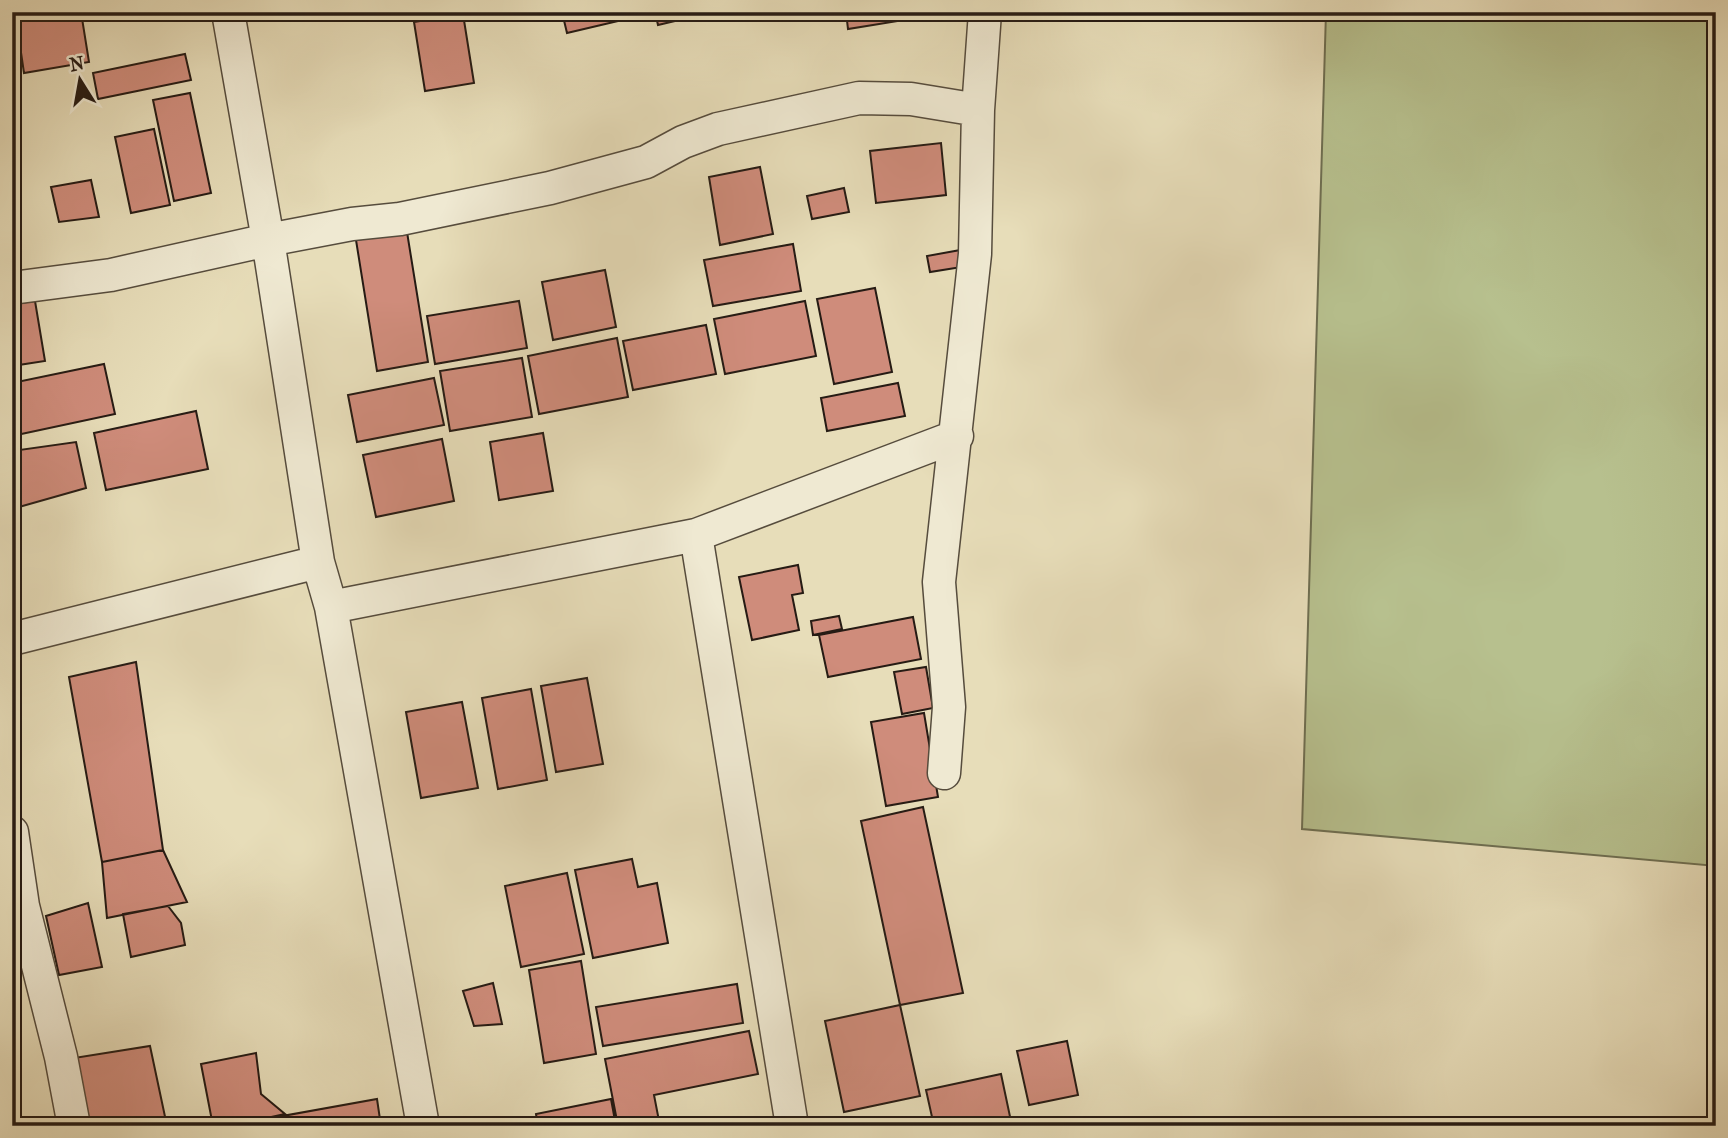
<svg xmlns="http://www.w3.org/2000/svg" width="1728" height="1138" viewBox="0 0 1728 1138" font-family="'IM FELL French Canon',serif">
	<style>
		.green { fill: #b7c08e; stroke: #6e6e51; stroke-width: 2 }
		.building { fill: #cf8c7b; stroke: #261b14; stroke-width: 2 }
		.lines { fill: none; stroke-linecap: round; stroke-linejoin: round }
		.minor-casing { stroke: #564c3d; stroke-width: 35 }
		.minor { stroke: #efe9d2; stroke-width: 32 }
	</style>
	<rect width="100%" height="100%" fill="#e7ddb9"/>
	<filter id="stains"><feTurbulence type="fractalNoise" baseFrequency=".00286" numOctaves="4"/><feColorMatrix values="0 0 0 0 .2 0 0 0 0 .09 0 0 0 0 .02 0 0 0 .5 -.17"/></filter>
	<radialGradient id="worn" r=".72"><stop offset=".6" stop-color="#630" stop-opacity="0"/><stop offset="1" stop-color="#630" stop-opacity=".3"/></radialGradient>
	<path class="green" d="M1326 12H1716V866L1302 829Z"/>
	<path class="building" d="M15 12H81L89 62 24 73Z
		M562 12H648V14L567 33Z
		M655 12H713L658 25Z
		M846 12H897L898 21 848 29Z
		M906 12H955L908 20Z
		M463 14 474 83 425 91 414 22Z
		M185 54 191 80 98 99 93 73Z
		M190 93 211 193 174 201 153 100Z
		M154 129 170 205 131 213 115 137Z
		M941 143 946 195 876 203 870 151Z
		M760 167 773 234 720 245 709 177Z
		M91 180 99 217 59 222 51 187Z
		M844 188 849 212 812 219 807 196Z
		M407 232 428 362 377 371 356 240Z
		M793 244 801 291 713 306 704 260Z
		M966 249 968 266 930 272 927 256Z
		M605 270 616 327 553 340 542 282Z
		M875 288 892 372 834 384 817 299Z
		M35 301 45 361 12 366V304Z
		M519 301 527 348 435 364 427 316Z
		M805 301 816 356 725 374 714 319Z
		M706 325 716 374 633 390 623 341Z
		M617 338 628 397 539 414 528 356Z
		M522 358 532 417 450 431 440 371Z
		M104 364 115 414 12 436V383Z
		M434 378 444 425 357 442 348 395Z
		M898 383 905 416 827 431 821 398Z
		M196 411 208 469 106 490 94 433Z
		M543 433 553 491 499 500 490 442Z
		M442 439 454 501 376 517 363 455Z
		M76 442 86 488 12 509V451Z
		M798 565 803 593 792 595 799 630 752 640 739 577Z
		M839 616 842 629 813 635 811 621Z
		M913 617 921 659 828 677 819 635Z
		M136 662 163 850 102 862 69 677Z
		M926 667 933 708 902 714 894 672Z
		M587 678 603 764 556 772 541 686Z
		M531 689 547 780 498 789 482 698Z
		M462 702 478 788 421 798 406 712Z
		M924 713 938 797 886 806 871 722Z
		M923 807 963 993 900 1005 861 821Z
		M163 850 187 902 107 918 102 862Z
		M632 859 638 887 657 883 668 943 593 958 575 870Z
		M567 873 584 954 521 967 505 886Z
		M88 903 102 967 59 975 46 916Z
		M168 906 181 923 185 945 131 957 123 914Z
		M581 961 596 1054 544 1063 529 970Z
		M493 983 502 1024 474 1026 463 991Z
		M737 984 743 1023 603 1046 596 1007Z
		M900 1005 920 1096 844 1112 825 1021Z
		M749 1031 758 1074 654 1095 660 1126H618L605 1059Z
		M1067 1041 1078 1095 1029 1105 1017 1051Z
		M150 1046 167 1126H88L74 1058Z
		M256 1053 261 1094 285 1114 231 1126H213L201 1064Z
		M1001 1074 1012 1126H934L926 1090Z
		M377 1099 381 1126H238V1124Z
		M611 1099 616 1126H538L536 1114Z
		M1082 1118 1083 1126H1043Z"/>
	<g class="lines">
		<g class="minor-casing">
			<path id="minor" d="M228 12 268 240 318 562 331 607 423 1126
				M12 288 111 275 268 240 352 224 400 219 550 188 646 162 683 142 718 129 859 98 911 99 978 110
				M696 535 792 1126
				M331 607 696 535 957 436
				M12 639 318 562
				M944 773 949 707 939 582 975 254 978 110 985 12
				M12 832 23 906 61 1057 74 1126"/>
		</g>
		<use href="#minor" class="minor"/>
	</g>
	<rect width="1728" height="1138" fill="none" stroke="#e7ddb9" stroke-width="42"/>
	<rect x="14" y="14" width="1700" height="1110" fill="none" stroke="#261b14" stroke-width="3.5"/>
	<rect x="21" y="21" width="1686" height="1096" fill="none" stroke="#261b14" stroke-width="2"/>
	<g transform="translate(80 80) rotate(349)" stroke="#efe9d2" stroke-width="5" paint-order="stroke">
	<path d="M0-5L12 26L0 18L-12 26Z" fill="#261b14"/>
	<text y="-10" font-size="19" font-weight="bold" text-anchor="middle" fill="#261b14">N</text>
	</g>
	<rect width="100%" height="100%" filter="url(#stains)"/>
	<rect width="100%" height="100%" fill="url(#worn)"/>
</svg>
